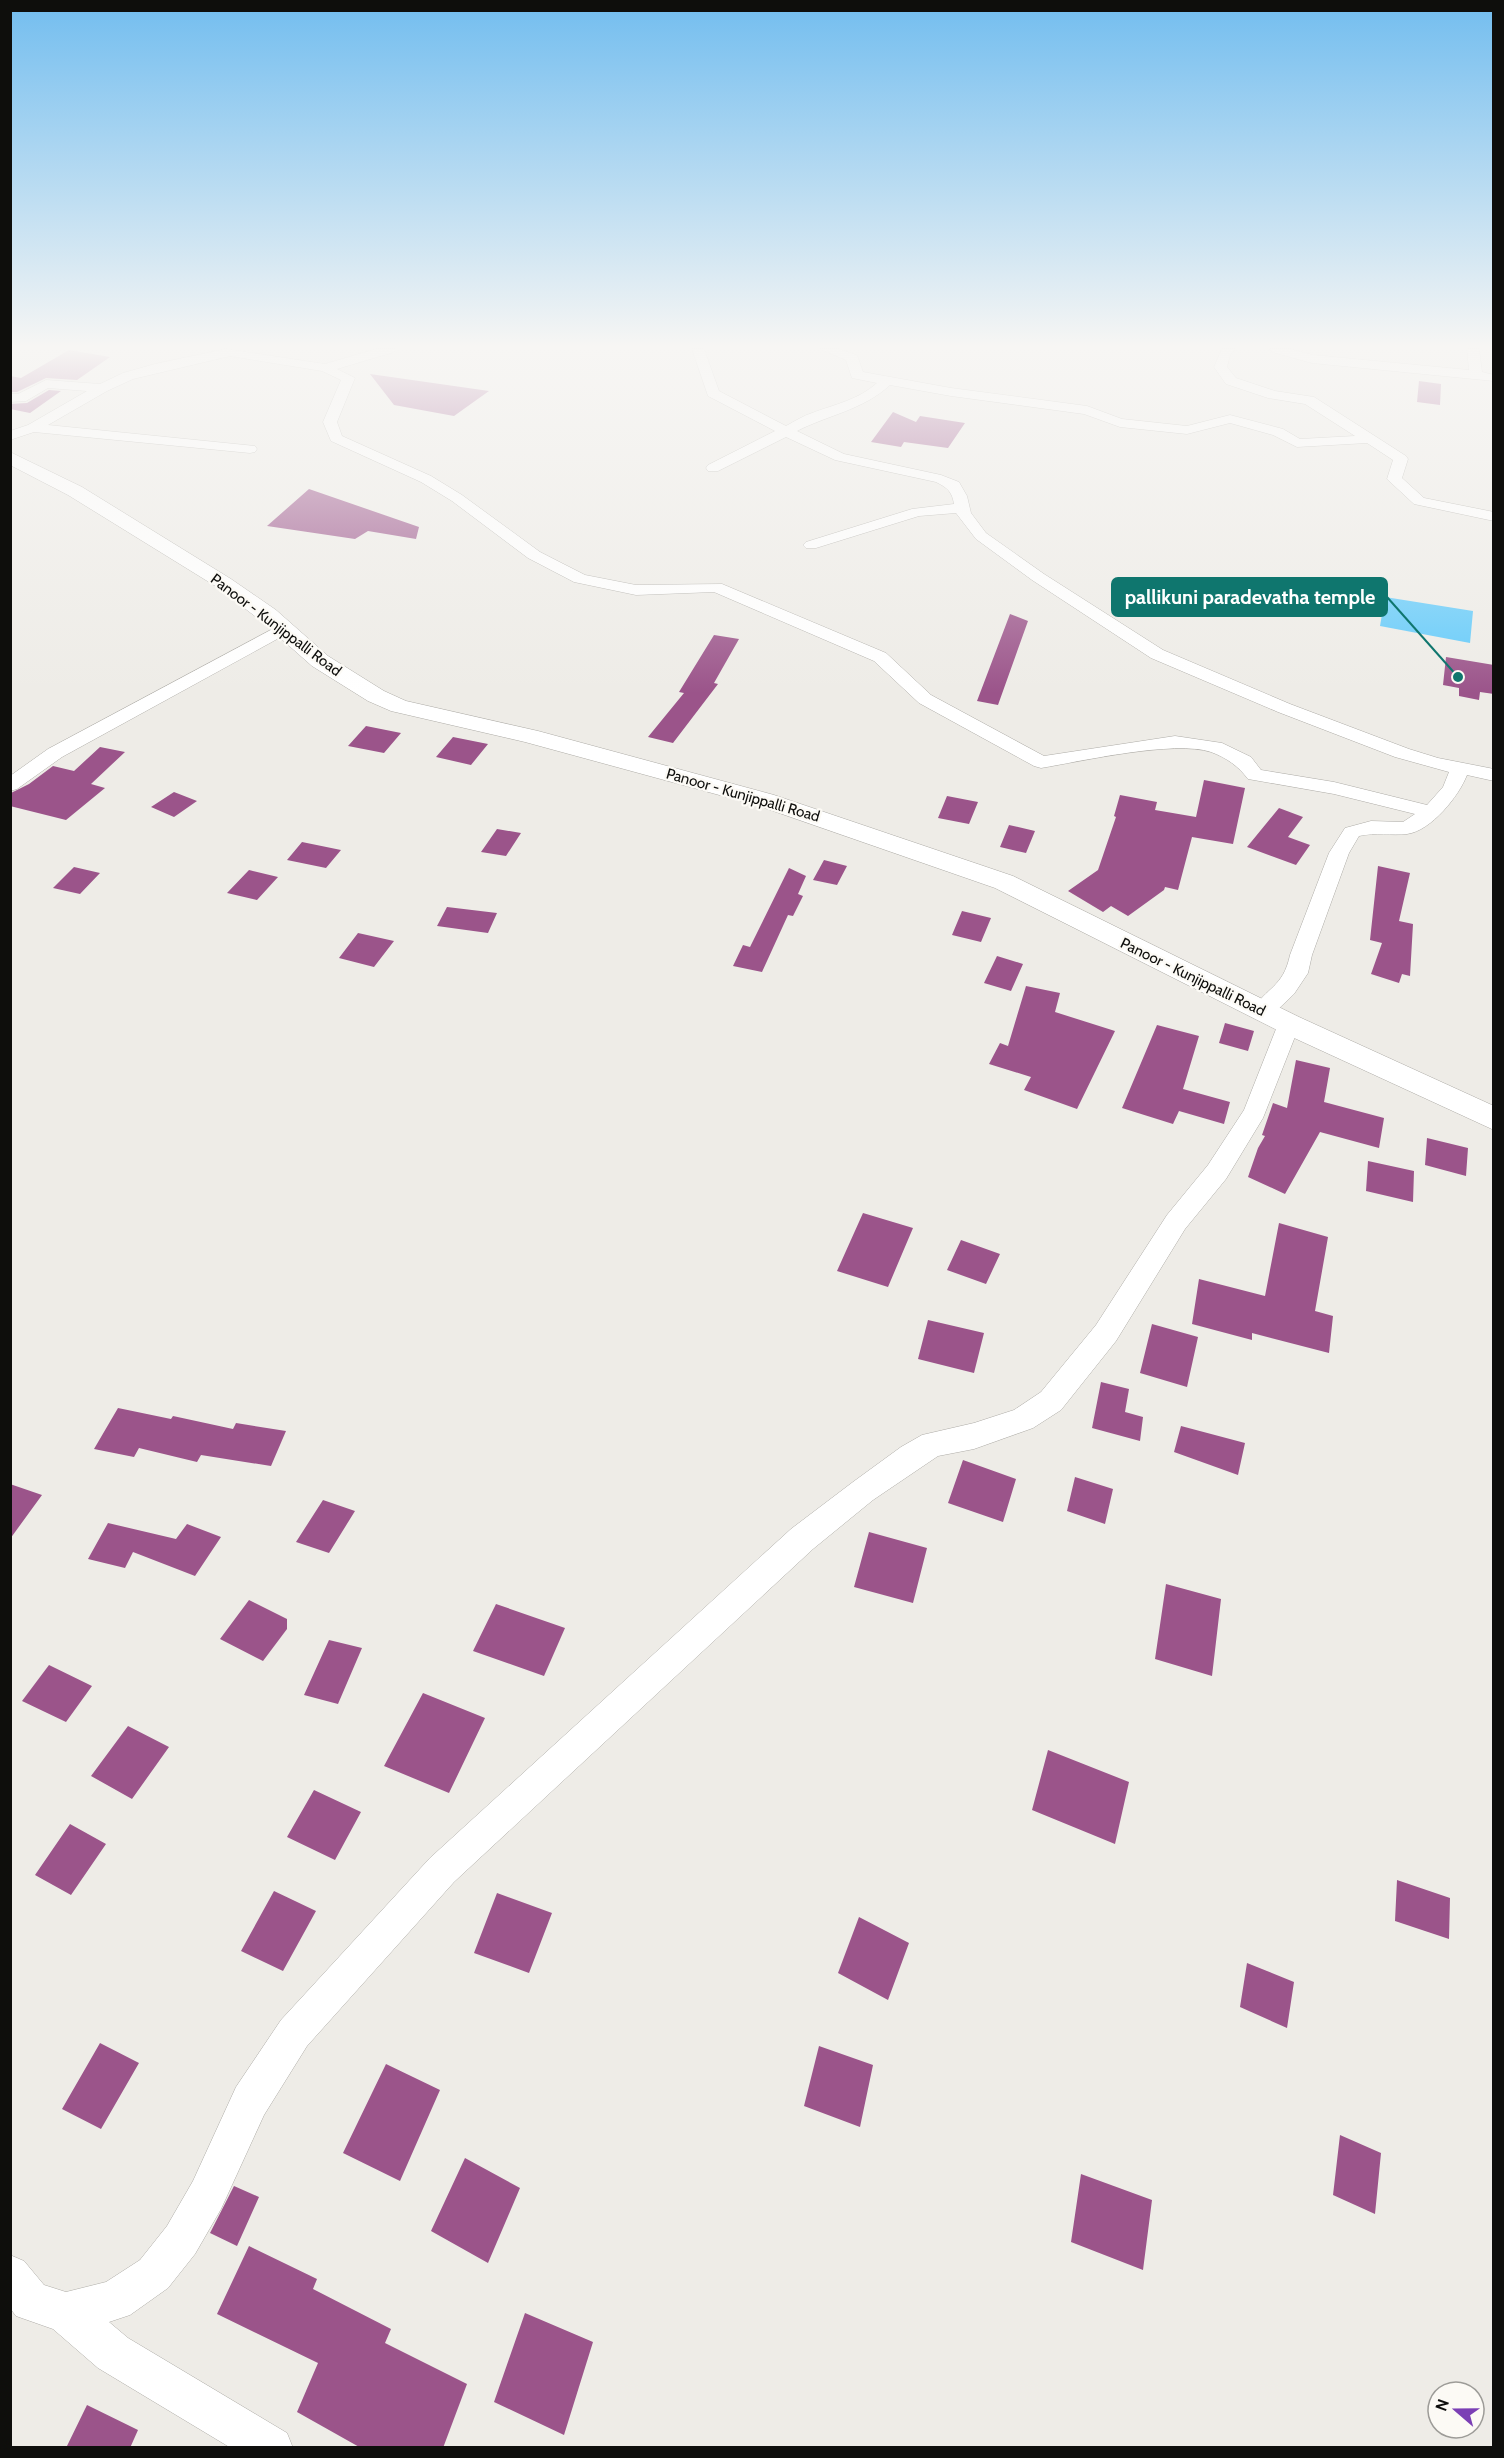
<svg xmlns="http://www.w3.org/2000/svg" width="1504" height="2458" viewBox="0 0 1504 2458" font-family="Cabin,sans-serif">
	<style>
		.water { fill: #62cafa }
		.building { fill: #9b548a }
		.lines { fill: none; stroke-linecap: round; stroke-linejoin: round }
		.minor-casing { stroke: #aeaca7; stroke-width: 1 }
		.secondary-casing { stroke: #aeaca7; stroke-width: 1 }
		.minor { fill: #fff; fill-rule: evenodd }
		.secondary { fill: #fff; fill-rule: evenodd }
		.labels { text-anchor: middle; dominant-baseline: central; stroke-width: 4.5; stroke-linejoin: round; paint-order: stroke }
		.far-street-label { font-size: 15px; fill: #0e0e0c; stroke: #fcfaf5 }
		.leader { fill: none; stroke: #0f766e; stroke-width: 2 }
		.callout-dot { fill: #0f766e; stroke: #fcfaf5; stroke-width: 2 }
		.callout { fill: #0f766e; stroke: #0f766e; stroke-width: 2 }
		.callout-label { font-size: 20px; text-anchor: middle; font-weight: bold; fill: #fff }
	</style>
	<rect width="100%" height="100%" fill="#eeece7"/>
	<path class="water" d="M1385 597 1473 611 1470 643 1380 626Z"/>
	<path class="building" d="M69 350 110 357 77 380 46 378 17 392H10V376L21 378Z
		M370 374 489 391 454 416 394 405Z
		M1419 381 1441 384 1440 405 1417 402Z
		M49 390 61 391 30 413 10 409V404L27 403Z
		M893 412 916 422 920 416 965 423 948 448 904 442 901 447 871 442Z
		M309 489 419 527 416 539 368 531 355 539 267 526Z
		M1010 614 1028 621 998 705 977 701Z
		M714 635 739 639 714 683 718 684 673 743 648 737 684 693 679 692Z
		M1446 657 1494 665V694L1480 692 1479 700 1459 696V688L1443 685Z
		M366 726 401 733 384 753 348 746Z
		M453 737 488 744 471 765 436 757Z
		M100 747 125 752 91 784 105 788 66 820 10 806 11 793 29 784 53 766 74 771Z
		M1204 780 1245 788 1233 844 1192 837 1178 890 1165 887 1164 890 1128 916 1111 906 1103 912 1068 891 1098 870 1116 817 1114 816 1120 795 1157 802 1155 810 1196 817Z
		M174 792 197 801 174 817 151 807Z
		M947 796 978 802 969 824 938 818Z
		M1279 808 1303 817 1288 837 1310 845 1296 865 1247 847Z
		M1009 825 1035 831 1026 853 1000 847Z
		M497 829 521 833 506 856 481 852Z
		M302 842 341 850 326 868 287 860Z
		M824 860 847 866 837 885 813 880Z
		M1378 866 1410 873 1399 921 1413 924 1410 976 1402 974 1399 983 1371 974 1382 943 1370 940Z
		M74 867 100 873 80 894 53 888Z
		M789 868 806 876 798 894 803 896 793 916 788 915 762 972 733 966 743 945 750 947Z
		M249 870 278 877 257 900 227 893Z
		M447 907 497 913 488 933 437 926Z
		M962 911 991 918 981 942 952 935Z
		M358 933 394 941 374 967 339 958Z
		M997 956 1023 964 1011 991 984 983Z
		M1026 986 1060 993 1055 1012 1115 1031 1077 1109 1024 1090 1031 1077 989 1064 1000 1043 1008 1046Z
		M1225 1023 1254 1031 1248 1051 1219 1043Z
		M1157 1025 1199 1036 1183 1089 1230 1102 1224 1124 1179 1111 1173 1124 1122 1108Z
		M1296 1060 1330 1068 1324 1102 1384 1118 1379 1148 1320 1132 1285 1194 1248 1177 1258 1148 1265 1136 1262 1135 1273 1103 1287 1108Z
		M1427 1138 1468 1148 1466 1176 1425 1165Z
		M1368 1161 1414 1171 1413 1202 1366 1191Z
		M863 1213 913 1228 888 1287 837 1271Z
		M1279 1223 1328 1237 1315 1311 1333 1316 1329 1353 1252 1333V1340L1192 1324 1199 1279 1265 1296Z
		M961 1240 1000 1254 986 1284 947 1270Z
		M928 1320 984 1333 974 1373 918 1359Z
		M1152 1324 1198 1337 1187 1387 1140 1373Z
		M1101 1382 1129 1389 1125 1412 1143 1417 1140 1441 1092 1428Z
		M118 1408 171 1419 173 1416 233 1429 236 1423 286 1431 271 1466 201 1455 197 1462 139 1448 134 1457 94 1449Z
		M1181 1426 1245 1443 1238 1475 1174 1452Z
		M963 1460 1016 1479 1003 1522 948 1503Z
		M1075 1477 1113 1489 1105 1524 1067 1511Z
		M10 1484 42 1495 10 1539Z
		M323 1500 355 1511 329 1553 296 1542Z
		M108 1523 176 1539 187 1524 221 1537 195 1576 133 1552 125 1568 88 1559Z
		M869 1532 927 1548 913 1603 854 1587Z
		M1166 1584 1221 1599 1212 1676 1155 1659Z
		M249 1600 287 1619V1629L263 1661 220 1639Z
		M496 1604 565 1628 544 1676 473 1651Z
		M329 1640 362 1648 338 1704 304 1695Z
		M49 1665 92 1686 66 1722 22 1701Z
		M423 1693 485 1718 449 1793 384 1766Z
		M128 1726 169 1747 132 1799 91 1776Z
		M1048 1750 1129 1782 1115 1844 1032 1810Z
		M314 1790 361 1812 335 1860 287 1837Z
		M70 1824 106 1844 71 1895 35 1875Z
		M1397 1880 1450 1898 1449 1939 1395 1921Z
		M274 1891 316 1911 283 1971 241 1951Z
		M497 1893 552 1913 529 1973 474 1953Z
		M859 1917 909 1943 888 2000 838 1973Z
		M1247 1963 1294 1982 1287 2028 1240 2007Z
		M100 2043 139 2063 101 2129 62 2109Z
		M819 2046 873 2065 860 2127 804 2106Z
		M386 2064 440 2090 400 2181 343 2153Z
		M1340 2135 1381 2153 1375 2214 1333 2195Z
		M465 2158 520 2188 488 2263 431 2231Z
		M1081 2174 1152 2200 1143 2270 1071 2242Z
		M234 2186 259 2197 237 2246 210 2233Z
		M249 2246 317 2279 313 2289 391 2329 385 2343 467 2384 443 2448H361L297 2412 318 2363 217 2314Z
		M525 2313 593 2342 564 2435 494 2402Z
		M87 2405 138 2430 130 2448H66Z"/>
	<g class="lines">
		<g class="minor-casing">
			<path id="minor" d="M226 349 325 364 376 349H396L394 352 337 369 355 378 337 422 342 436 431 476 462 495 540 552 585 575 636 585 722 584 886 653 931 695 1044 756 1175 736 1222 743 1251 757 1261 770 1334 782 1427 805 1443 787 1449 772 1395 757 1278 712 1151 658 1032 580 976 539 956 513 919 516 816 548H806L803 545 806 542 912 509 954 504C952 492 948 488 936 482L835 460 786 437 718 471H708L706 468 708 465 775 431 708 396 692 349H704L719 391 786 426C795 421 803 416 812 413 836 404 858 400 877 383L852 378 846 360 820 349H838L857 355 863 372 951 388 1087 406 1122 419 1187 426 1230 415 1283 429 1300 439 1355 436 1305 404 1268 398 1226 384 1214 367 1222 349H1235L1230 355 1227 367 1236 378 1275 391 1314 397 1406 456 1408 459 1402 478 1424 498 1494 512V521L1414 504 1387 479 1393 460 1367 443 1297 447 1273 435 1230 423 1187 434 1120 427 1084 414 951 396 890 385C863 410 828 415 797 431L844 454 941 475 959 482 967 496 971 513 986 533 1044 574 1163 650 1290 704 1409 749 1438 758 1494 769V781L1467 775C1459 796 1431 831 1407 834 1391 836 1376 832 1359 836L1349 853 1312 955 1308 973 1294 994 1271 1016 1263 1019 1255 1016 1252 1011C1266 987 1283 988 1290 955L1329 853 1345 828 1371 821 1403 822 1415 814 1334 794 1248 779C1238 766 1227 758 1211 752 1174 740 1083 761 1041 768L1034 766 919 703 874 661 714 592 636 595 574 582 528 558 452 501 421 482 331 441 323 422 341 380 322 371 230 356 133 379 107 391 48 425 255 446 257 449 255 452 250 453 34 432 10 440V431L28 425 87 391 48 388 26 401 10 402V394H18L46 380 100 384 123 373 155 364Z
				M1270 349H1290L1313 355 1469 370 1467 349H1479L1482 372 1494 375V381L1312 363 1272 352Z
				M284 623 292 628 290 632 62 757 17 789 10 791V776L48 749Z
				M1289 1016 1297 1018 1300 1024 1263 1118 1226 1179 1185 1229 1116 1341 1061 1410 1033 1428 974 1449 938 1456 873 1500 813 1549 454 1882 307 2046 264 2115 221 2209 195 2254 168 2288 130 2315 109 2322 128 2338 287 2433 293 2448H231L98 2368 53 2329 16 2316 10 2308V2255L24 2261 44 2285 66 2292 106 2282 140 2260 167 2226 193 2181 236 2087 281 2020 430 1858 791 1529 853 1482 901 1447 922 1435 974 1423 1014 1410 1041 1392 1096 1325 1167 1215 1208 1165 1244 1110 1278 1024 1281 1018Z"/>
		</g>
		<g class="secondary-casing">
			<path id="secondary" d="M10 452 82 487 231 579 276 610 328 656 384 691 406 701 538 731 774 795 1013 876 1299 1017 1494 1106V1130L1279 1031 995 888 756 805 525 742 391 711 368 701 312 666 260 620 217 587 68 495 10 465Z"/>
		</g>
		<use href="#minor" class="minor"/>
		<use href="#secondary" class="secondary"/>
	</g>
	<linearGradient id="sky" x2="0" y2="1"><stop stop-color="#72bdef"/><stop offset="0.5" stop-color="#f7f6f4"/><stop offset="1" stop-color="#f7f6f4" stop-opacity="0"/></linearGradient>
	<rect width="1504" height="693" fill="url(#sky)"/>
	<g class="labels">
		<g class="far-street-label">
			<text transform="translate(276 625) rotate(37)">Panoor - Kunjippalli Road</text>
			<text transform="translate(743 795) rotate(16)">Panoor - Kunjippalli Road</text>
			<text transform="translate(1193 977) rotate(26)">Panoor - Kunjippalli Road</text>
		</g>
	</g>
	<path class="leader" d="M1458 677L1387 597"/>
	<circle class="callout-dot" cx="1458" cy="677" r="6"/>
	<rect class="callout" x="1112" y="578" width="275" height="38" rx="6"/>
	<g class="callout-label">
		<text x="1250" y="604">pallikuni paradevatha temple</text>
	</g>
	<rect width="1504" height="2458" fill="none" stroke="#0e0e0c" stroke-width="24"/>
	<g transform="translate(1456 2410) rotate(290)"><circle r="28" fill="#fcfaf5" stroke="#9d9c98" stroke-width="1.5"/>
	<path d="M0-4.5L10 22L0 15L-10 22Z" fill="#7b3fb5"/>
	<text y="-9" font-size="16" font-weight="bold" text-anchor="middle" fill="#0e0e0c">N</text>
	</g>
</svg>
